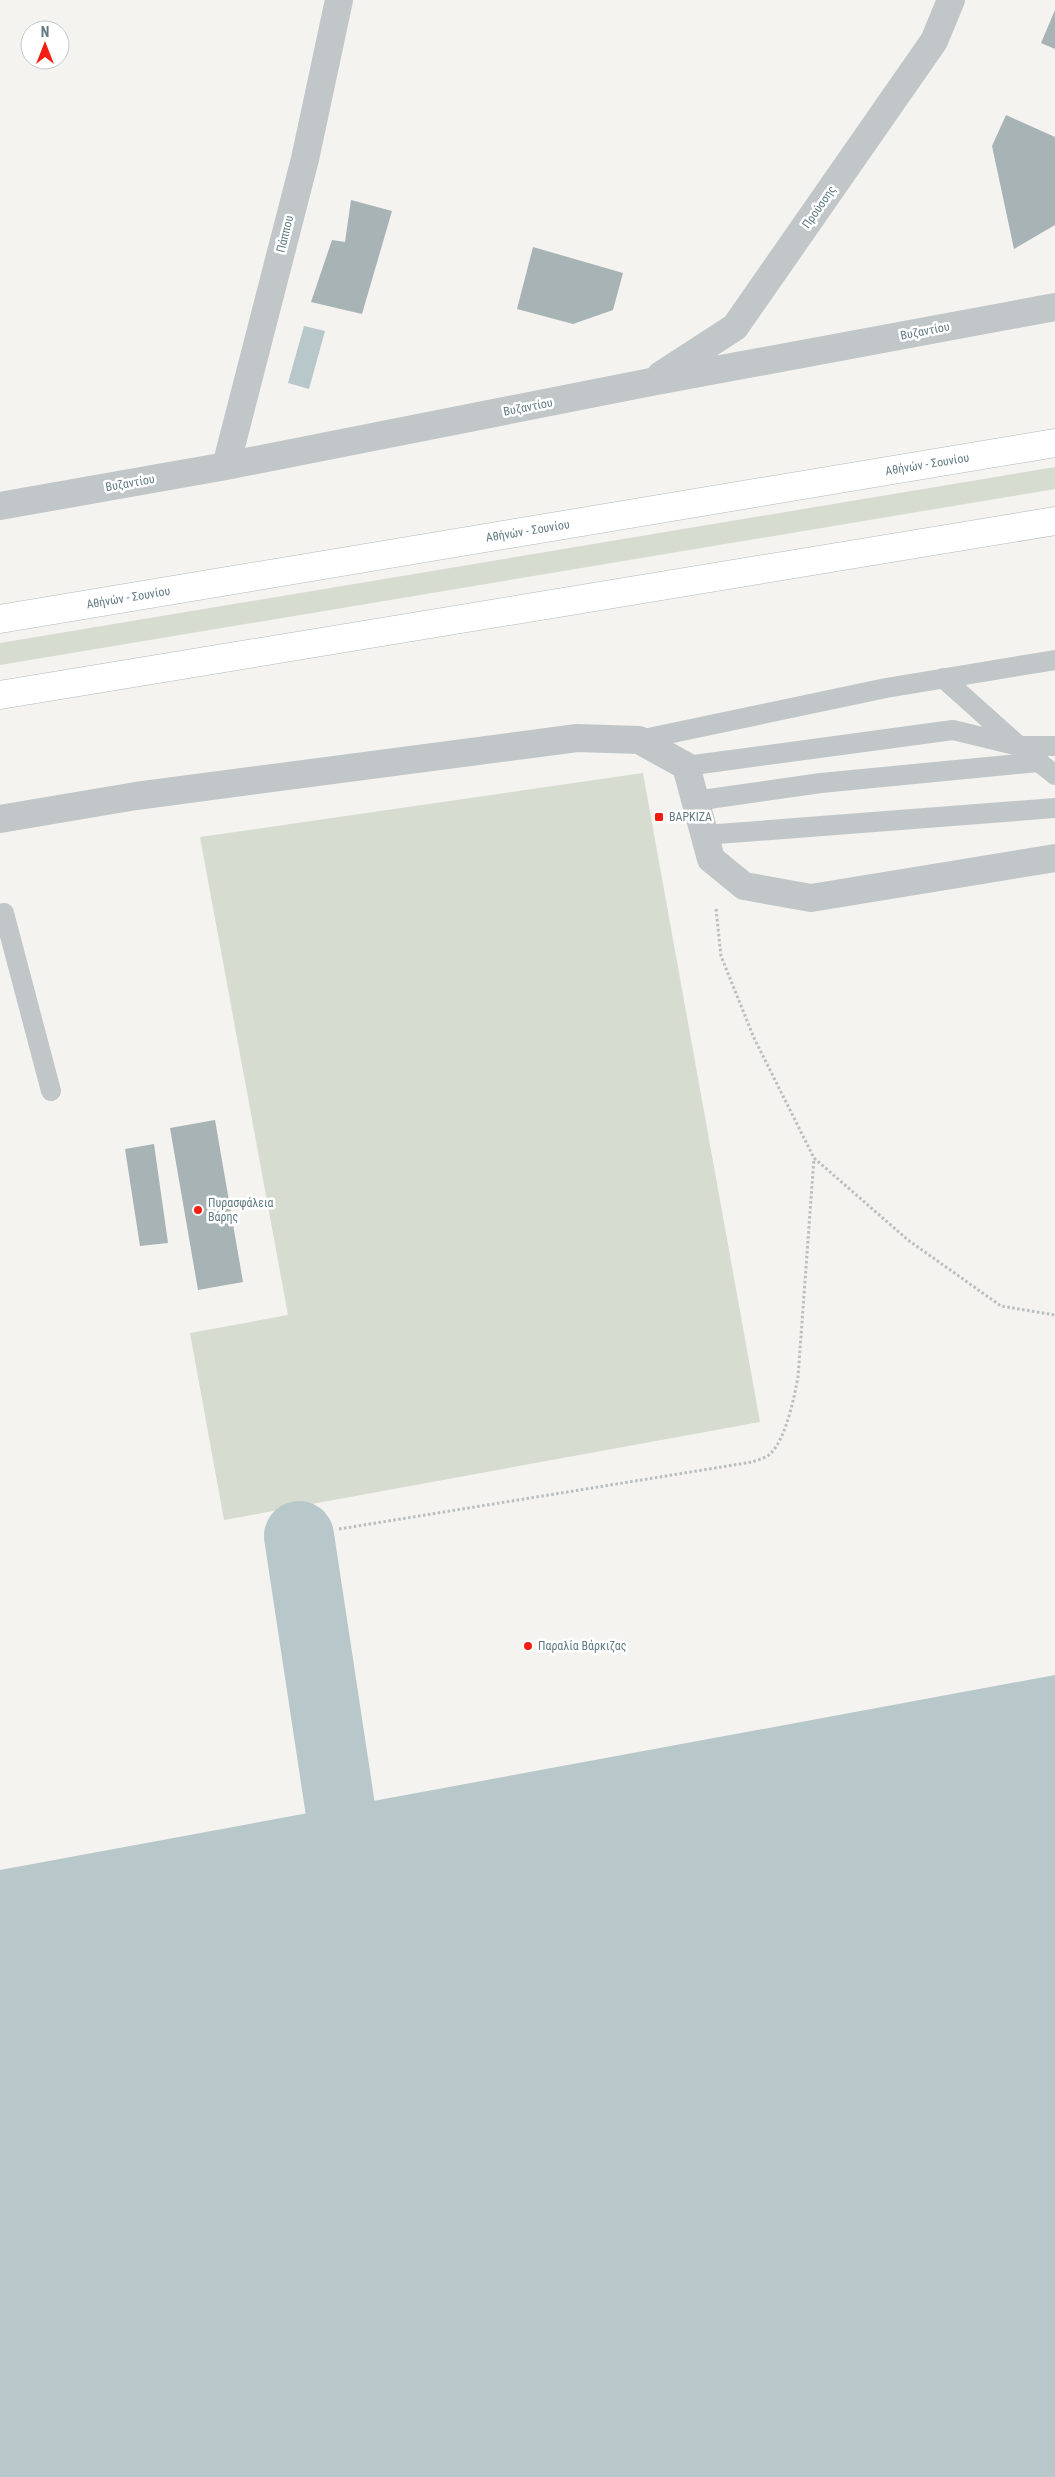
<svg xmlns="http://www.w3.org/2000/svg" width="1055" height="2477" viewBox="0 0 1055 2477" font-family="'Roboto Condensed',sans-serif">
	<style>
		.green { fill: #d6dcd0 }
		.water { fill: #b8c8ca }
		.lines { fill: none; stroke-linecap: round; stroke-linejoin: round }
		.river { stroke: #b8c8ca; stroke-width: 70 }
		.building { fill: #a7b3b5 }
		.primary-casing { stroke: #b1b8ba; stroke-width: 29 }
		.path { stroke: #babebf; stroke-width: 3; stroke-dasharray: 2.5 2.5; stroke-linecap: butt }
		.service { stroke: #c1c6c8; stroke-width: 20 }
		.minor { stroke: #c1c6c8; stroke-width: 28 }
		.primary { stroke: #fff; stroke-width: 28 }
		.poi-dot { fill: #f31e11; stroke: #fff; stroke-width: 2 }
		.labels { text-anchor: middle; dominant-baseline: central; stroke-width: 5; stroke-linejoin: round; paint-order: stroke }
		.street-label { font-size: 12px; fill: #607a83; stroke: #fff }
		.poi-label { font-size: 12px; fill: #607a83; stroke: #fff; text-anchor: start }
	</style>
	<rect width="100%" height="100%" fill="#f4f3ef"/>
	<path class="green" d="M1055 467V489L0 665V643Z
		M643 773 760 1422 224 1520 190 1333 288 1315 200 837Z"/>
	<path class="water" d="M304 326 325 331 309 389 288 383Z
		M1055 1675V2477H0V1870Z"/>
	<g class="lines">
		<path class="river" d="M299 1536 340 1807"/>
	</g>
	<path class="building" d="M1055 10V49L1041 43Z
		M1006 115 1055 137V225L1014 249 992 146Z
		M351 200 392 211 362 314 311 302 332 240 345 242Z
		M533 247 623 273 613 310 573 324 517 309Z
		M215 1120 243 1282 198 1290 170 1128Z
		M154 1144 168 1243 140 1246 125 1149Z"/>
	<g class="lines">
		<g class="primary-casing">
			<g id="primary">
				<path id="s1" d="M0 619 1055 443"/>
				<path d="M0 695 1055 521"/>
			</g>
		</g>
		<path class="path" d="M716 909 721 956 754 1038 814 1158 908 1240 1001 1306 1055 1315
			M339 1529 752 1462C757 1460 766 1458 770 1454 786 1439 794 1398 798 1377L814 1158"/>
		<path class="service" d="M943 678 1019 746 1055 775
			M639 740 886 688 1055 660
			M686 766 953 730 1019 746H1055
			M695 801 821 783 1038 762
			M705 835 1055 808
			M4 913 51 1091"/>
		<path class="minor" d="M661 375 735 327 934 41 951 0
			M226 466 305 159 339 0
			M0 506 226 466 651 382 1055 307
			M0 819 136 796 577 738 639 740 686 766 711 859 744 886 811 898 1055 858"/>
		<use href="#primary" class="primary"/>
	</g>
	<g class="poi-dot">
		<rect x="654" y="812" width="10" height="10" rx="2.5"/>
		<circle cx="198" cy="1210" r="5"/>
		<circle cx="528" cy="1646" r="5"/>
	</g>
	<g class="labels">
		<g class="street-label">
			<text transform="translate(819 207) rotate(-55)">Προύσσης</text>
			<text transform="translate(285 234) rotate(-76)">Πάππου</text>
			<text transform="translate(925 331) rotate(-11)">Βυζαντίου</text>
			<text transform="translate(528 407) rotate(-11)">Βυζαντίου</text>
			<text stroke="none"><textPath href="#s1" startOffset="940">Αθήνών - Σουνίου</textPath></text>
			<text transform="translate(130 483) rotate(-10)">Βυζαντίου</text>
			<text stroke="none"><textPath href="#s1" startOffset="535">Αθήνών - Σουνίου</textPath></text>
			<text stroke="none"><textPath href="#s1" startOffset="130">Αθήνών - Σουνίου</textPath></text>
		</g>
		<g class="poi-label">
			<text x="669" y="817">ΒΑΡΚΙΖΑ</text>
			<text x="208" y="1203">Πυρασφάλεια<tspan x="208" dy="14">Βάρης</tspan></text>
			<text x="538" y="1646">Παραλία Βάρκιζας</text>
		</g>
	</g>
	<g transform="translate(45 45)"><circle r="24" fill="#ffffff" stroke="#bfcacd"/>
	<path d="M0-4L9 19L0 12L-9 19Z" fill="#f31e11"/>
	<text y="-8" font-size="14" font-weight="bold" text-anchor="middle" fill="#607a83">N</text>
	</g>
</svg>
